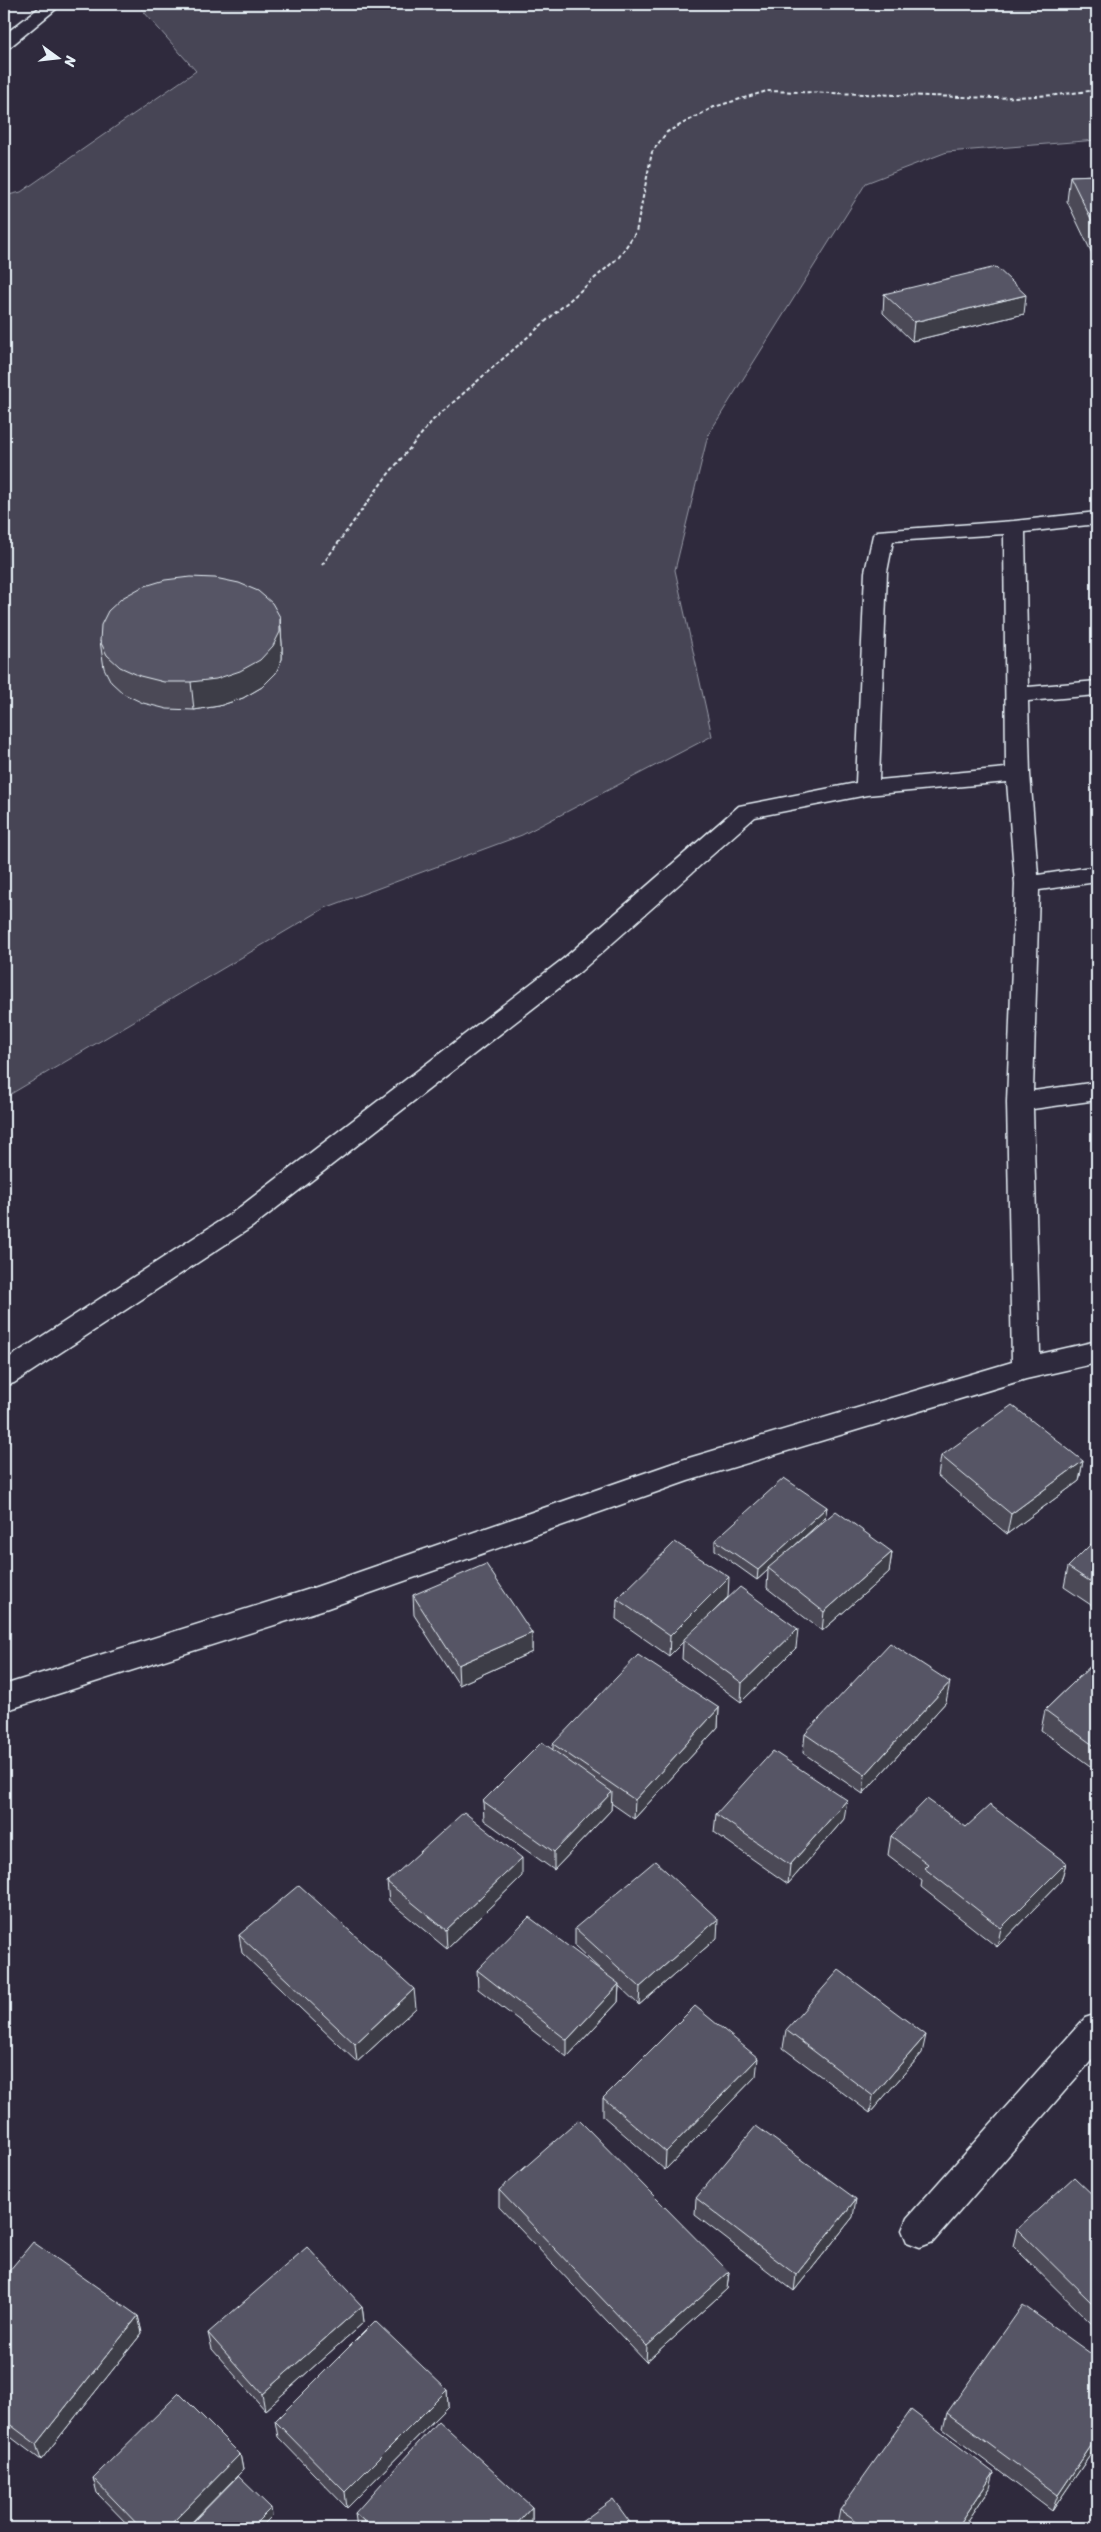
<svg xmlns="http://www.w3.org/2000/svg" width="1101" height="2532" viewBox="0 0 1101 2532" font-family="Sriracha,sans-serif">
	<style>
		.green { fill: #464455; stroke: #979aa6 }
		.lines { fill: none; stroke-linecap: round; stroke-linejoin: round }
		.street-casing { stroke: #e8f1f8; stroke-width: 3 }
		.primary-casing { stroke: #e8f1f8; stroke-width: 3 }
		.path { stroke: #e8f1f8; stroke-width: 2; stroke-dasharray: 4 2.5; stroke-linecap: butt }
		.street { fill: #2f2a3d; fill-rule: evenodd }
		.primary { fill: #2f2a3d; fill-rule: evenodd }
		.wall { fill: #4b4957; stroke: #e8f1f8 }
		.shaded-wall { fill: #3d3c47; stroke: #e8f1f8 }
		.building { fill: #575565; stroke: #e8f1f8 }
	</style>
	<rect width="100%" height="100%" fill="#2f2a3d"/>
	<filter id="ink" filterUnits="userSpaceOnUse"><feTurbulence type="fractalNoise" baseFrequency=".02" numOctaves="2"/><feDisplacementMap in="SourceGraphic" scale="10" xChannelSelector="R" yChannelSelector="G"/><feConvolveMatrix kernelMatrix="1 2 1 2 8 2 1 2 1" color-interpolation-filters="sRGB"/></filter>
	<g filter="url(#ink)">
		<path class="green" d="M137 4H1097V140L947 152 866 183 708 435 675 570 712 736 522 835 325 908 4 1098V196L21 192 196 71Z"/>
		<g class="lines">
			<g class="street-casing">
				<path id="street" d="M1097 512V524L1025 532 1028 687 1097 681V695L1028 701 1030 774 1038 875 1097 866V882L1039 890 1033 1091 1097 1082V1100L1033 1109 1040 1354 1097 1341V1363L1026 1379 688 1481 325 1609 4 1711V1685L310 1589 682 1460 1012 1362 1007 1102 1015 884 1007 782 867 795 755 817 581 971 252 1227 14 1383 4 1386V1361L232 1213 563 959 739 806 856 783 865 572 873 535 877 531 1014 521ZM1004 534 1006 768 879 780 887 572 893 541Z
					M1097 2014V2054L933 2242 920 2247 907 2242 902 2230 907 2218 1085 2018Z"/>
			</g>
			<g class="primary-casing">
				<path id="primary" d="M44 4H62L10 47 4 48V35Z"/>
			</g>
			<path class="path" d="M322 565 386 477 433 420 619 257 636 232 652 152 667 132 714 107 767 91 995 98 1056 95 1097 90"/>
			<use href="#street" class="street"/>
			<use href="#primary" class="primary"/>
		</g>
		<path class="wall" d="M1097 175V264L1067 201 1070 176Z
			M884 294 1024 314 912 341 883 313Z
			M280 617 282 644V659L276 673 262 687 243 698 219 706 194 710 167 709 143 703 124 694 111 682 104 668 100 641Z
			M941 1456 1083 1461 1079 1481 1007 1534 938 1476Z
			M827 1507 825 1518 796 1544 892 1552 889 1572 822 1631 767 1588 768 1570 757 1580 715 1550V1540Z
			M1097 1538V1609L1064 1587 1068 1567Z
			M413 1595 532 1633V1652L459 1685 414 1615Z
			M728 1597 709 1616 796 1648 741 1702 682 1659 683 1642 669 1656 616 1619 617 1599Z
			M1097 1660V1771L1041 1730 1045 1710Z
			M946 1702 863 1794 803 1753 805 1734Z
			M719 1708 718 1727 634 1819 611 1803V1810L554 1870 484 1820 483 1801 553 1749V1744Z
			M716 1814 844 1819 788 1884 714 1832Z
			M966 1827 1066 1863 1061 1881 997 1947 921 1887 922 1881 888 1855 891 1836Z
			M522 1876 447 1949 389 1901 387 1882Z
			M575 1928 717 1938 639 2005 619 1986 618 2002 567 2057 478 1989 477 1970 604 1973 575 1946Z
			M239 1935 416 2008 357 2062 242 1953Z
			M786 2030 922 2053 870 2113 783 2048Z
			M756 2076 665 2170 603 2116V2098Z
			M499 2190 729 2272 727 2289 646 2362 499 2207Z
			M696 2198 853 2217 794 2291 695 2215Z
			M1097 2199V2329L1013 2246 1017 2229Z
			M4 2277 138 2316 142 2333 41 2460 4 2432Z
			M362 2306 364 2322 265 2410 212 2349 208 2333Z
			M447 2390 448 2406 347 2508 278 2437 275 2421Z
			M947 2413 1097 2445 1052 2511 943 2429Z
			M240 2454 243 2470 186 2528H131L97 2493 93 2478Z
			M990 2488 963 2528H842L837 2525 840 2510Z
			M532 2507V2522L526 2528H357L355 2513Z"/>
		<path class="shaded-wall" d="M1026 295 1024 314 912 341 914 322Z
			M280 617 282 644V659L276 673 262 687 243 698 219 706 194 710 191 682Z
			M1083 1461 1079 1481 1007 1534 1011 1514Z
			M827 1507 825 1518 769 1569 768 1568V1570L757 1580 758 1570Z
			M892 1552 889 1572 822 1631 824 1612Z
			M729 1577 728 1597 684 1641 683 1640V1642L669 1656 670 1636Z
			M798 1629 796 1648 741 1702 742 1683Z
			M532 1633V1652L459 1685 458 1665Z
			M950 1682 946 1702 863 1794 865 1775Z
			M719 1708 718 1727 634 1819 635 1800Z
			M612 1792 611 1810 554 1870V1852Z
			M847 1800 844 1819 788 1884 790 1865Z
			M522 1858V1876L447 1949 446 1930Z
			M1066 1863 1061 1881 997 1947 1001 1928Z
			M718 1919 717 1938 639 2005 640 1987Z
			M619 1984 618 2002 567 2057V2040Z
			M414 1989 416 2008 357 2062 355 2044Z
			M926 2035 922 2053 870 2113 873 2096Z
			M758 2058 756 2076 665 2170 666 2152Z
			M856 2199 853 2217 794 2291 796 2275Z
			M729 2272 727 2289 646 2362 647 2346Z
			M362 2306 364 2322 265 2410 262 2394Z
			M138 2316 142 2333 41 2460 36 2444Z
			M447 2390 448 2406 347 2508 345 2492Z
			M1097 2437V2445L1052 2511 1058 2495Z
			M240 2454 243 2470 186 2528H167Z
			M994 2473 990 2488 963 2528H957Z
			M532 2507V2522L526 2528H513Z
			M271 2508 272 2516 260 2528H251Z"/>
		<path class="building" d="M1097 175V231L1070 176Z
			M996 267 1026 295 914 322 884 294Z
			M190 577 215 578 239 583 258 591 272 603 280 617V632L273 646 260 660 240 671 216 679 191 682H164L140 676 120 667 107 655 100 641 101 625 108 611 122 598 142 587 165 580Z
			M1012 1405 1083 1461 1011 1514 941 1456Z
			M784 1478 827 1507 758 1570 715 1540Z
			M836 1511 892 1552 824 1612 768 1568Z
			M1097 1538V1586L1068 1567Z
			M675 1542 729 1577 670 1636 617 1599Z
			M486 1564 532 1633 458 1665 413 1595Z
			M740 1587 798 1629 742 1683 683 1640Z
			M890 1643 950 1682 865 1775 805 1734Z
			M638 1655 719 1708 635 1800 553 1744Z
			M1097 1660V1748L1045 1710Z
			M542 1742 612 1792 554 1852 483 1801Z
			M773 1751 847 1800 790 1865 716 1814Z
			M927 1799 966 1827 990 1805 1066 1863 1001 1928 924 1868 928 1864 891 1836Z
			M464 1812 522 1858 446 1930 387 1882Z
			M655 1861 718 1919 640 1987 575 1928Z
			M299 1885 414 1989 355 2044 239 1935Z
			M529 1917 619 1984 567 2040 477 1970Z
			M839 1970 926 2035 873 2096 786 2030Z
			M695 2006 758 2058 666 2152 603 2098Z
			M579 2120 729 2272 647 2346 499 2190Z
			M756 2126 856 2199 796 2275 696 2198Z
			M1074 2177 1097 2199V2308L1017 2229Z
			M33 2242 138 2316 36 2444 4 2420V2277Z
			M307 2247 362 2306 262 2394 208 2333Z
			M1023 2305 1097 2358V2437L1058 2495 947 2413Z
			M375 2321 447 2390 345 2492 275 2421Z
			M179 2393 240 2454 167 2528H141L93 2478Z
			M911 2410 994 2473 957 2528H865L840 2510Z
			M438 2421 532 2507 513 2528H372L355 2513Z
			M238 2476 271 2508 251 2528H187Z
			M613 2499 634 2528H573Z"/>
	</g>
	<rect width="1101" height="2532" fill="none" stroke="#2f2a3d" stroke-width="20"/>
	<rect x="10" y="10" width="1081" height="2512" fill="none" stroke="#e8f1f8" stroke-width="2" filter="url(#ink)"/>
	<g transform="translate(58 58) rotate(105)" stroke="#2f2a3d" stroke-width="4" paint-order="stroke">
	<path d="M0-4L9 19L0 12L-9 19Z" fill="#e8f1f8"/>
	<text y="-8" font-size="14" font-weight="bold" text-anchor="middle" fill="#e8f1f8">N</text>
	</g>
</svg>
